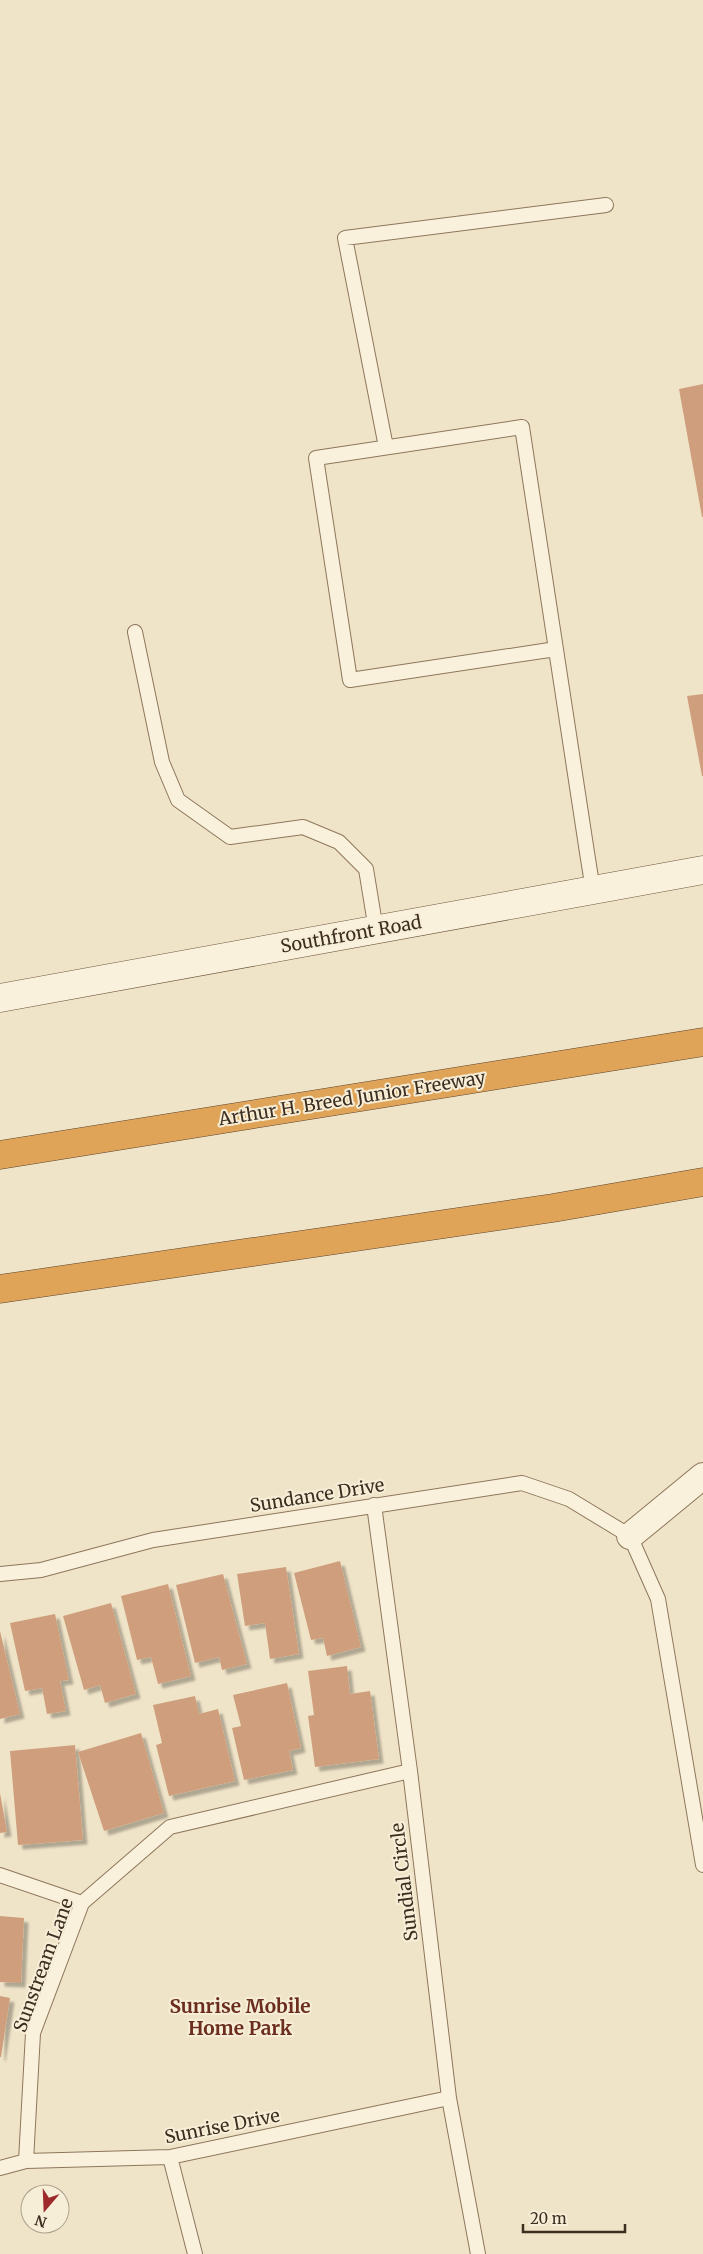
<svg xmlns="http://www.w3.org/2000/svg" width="703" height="2254" viewBox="0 0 703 2254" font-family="Merriweather,serif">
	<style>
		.building { fill: #cf9f7d; filter: url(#shadow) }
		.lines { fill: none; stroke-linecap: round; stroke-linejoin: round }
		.lane-casing { stroke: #8d765c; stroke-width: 16 }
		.street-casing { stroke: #8d765c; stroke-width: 28 }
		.secondary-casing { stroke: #6f573f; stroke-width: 29 }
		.highway-casing { stroke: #5b4430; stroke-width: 29 }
		.lane { stroke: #faf1dc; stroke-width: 14 }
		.street { stroke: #faf1dc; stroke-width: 26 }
		.secondary { stroke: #faf1dc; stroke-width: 28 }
		.highway { stroke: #e0a458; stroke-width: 28 }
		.labels { text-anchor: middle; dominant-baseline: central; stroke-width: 4; stroke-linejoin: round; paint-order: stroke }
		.street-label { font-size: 18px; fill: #3d2e20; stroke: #f7eed8 }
		.neighbourhood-label { font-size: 19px; font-weight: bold; fill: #6b2e1e; stroke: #f7eed8 }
	</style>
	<defs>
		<filter id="shadow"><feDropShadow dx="4.5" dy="4.5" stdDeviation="1" flood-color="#0004"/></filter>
	</defs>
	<rect width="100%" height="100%" fill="#f0e4c8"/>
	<path class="building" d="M703 384V517H702L679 389Z
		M703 694V776H702L687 696Z
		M340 1561 361 1647 327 1656 323 1638 311 1640 294 1573Z
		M286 1567 299 1654 270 1659 265 1623 245 1626 237 1574Z
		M223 1574 247 1664 222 1670 219 1657 195 1663 176 1585Z
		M168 1584 191 1676 158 1684 151 1657 137 1660 121 1596Z
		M111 1603 136 1694 105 1703 100 1685 84 1690 63 1616Z
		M55 1614 69 1680 60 1681 66 1711 47 1714 42 1688 25 1691 10 1623Z
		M0 1631 20 1714 0 1719Z
		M347 1666 350 1694 370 1691 379 1759 315 1767 308 1716 314 1715 308 1671Z
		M287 1683 301 1748 289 1751 293 1770 244 1780 232 1728 241 1726 233 1695Z
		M195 1696 199 1714 218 1709 235 1781 169 1796 156 1745 162 1743 153 1705Z
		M141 1733 164 1813 104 1831 78 1752Z
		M75 1745 83 1840 18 1845 10 1751Z
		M0 1793 7 1832 0 1833Z
		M0 1916 24 1918 21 1983 0 1982Z
		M0 1996 10 1998 1 2057H0Z"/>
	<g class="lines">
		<g class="lane-casing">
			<path id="lane" d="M386 447 345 238 606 205
				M135 632 162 762 178 800 230 837 303 827 339 842 366 869 376 930
				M556 649 350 680 316 458 522 427 588 859 593 890
				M374 1505 410 1771 449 2098 478 2254
				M0 1574 41 1570 153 1540 522 1483 569 1499 630 1536 658 1599 703 1865
				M0 1875 82 1903
				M170 2157 195 2254
				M26 2161 33 2033 82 1903 170 1827 410 1771
				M0 2168 26 2161 170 2157 449 2098"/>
		</g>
		<g class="street-casing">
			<path id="street" d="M630 1536 703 1476"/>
		</g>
		<g class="secondary-casing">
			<path id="secondary" d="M0 998 703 870"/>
		</g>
		<g class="highway-casing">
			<path id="highway" d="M0 1155 703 1042
				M0 1289 553 1208 703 1182"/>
		</g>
		<use href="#lane" class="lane"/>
		<use href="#street" class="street"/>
		<use href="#secondary" class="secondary"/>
		<use href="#highway" class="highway"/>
	</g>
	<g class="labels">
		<g class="street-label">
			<text transform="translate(351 934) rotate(-10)">Southfront Road</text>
			<text transform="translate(352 1098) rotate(-9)">Arthur H. Breed Junior Freeway</text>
			<text transform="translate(317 1495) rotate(-9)">Sundance Drive</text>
			<text transform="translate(404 1882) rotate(-97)">Sundial Circle</text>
			<text transform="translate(43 1965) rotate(-70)">Sunstream Lane</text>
			<text transform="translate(222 2126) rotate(-11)">Sunrise Drive</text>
		</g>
		<g class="neighbourhood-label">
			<text x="240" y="2006">Sunrise Mobile<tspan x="240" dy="22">Home Park</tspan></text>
		</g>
	</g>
	<g transform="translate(45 2209) rotate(199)"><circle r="24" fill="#f7eed8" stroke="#ada18e"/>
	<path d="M0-4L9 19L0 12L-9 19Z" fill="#9e2a2b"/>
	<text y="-8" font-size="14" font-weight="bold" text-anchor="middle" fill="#3d2e20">N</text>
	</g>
	<path d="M523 2224v8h102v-8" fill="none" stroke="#3d2e20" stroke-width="2.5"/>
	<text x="530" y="2224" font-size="15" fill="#3d2e20" stroke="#f7eed8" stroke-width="4" paint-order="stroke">20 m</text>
</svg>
